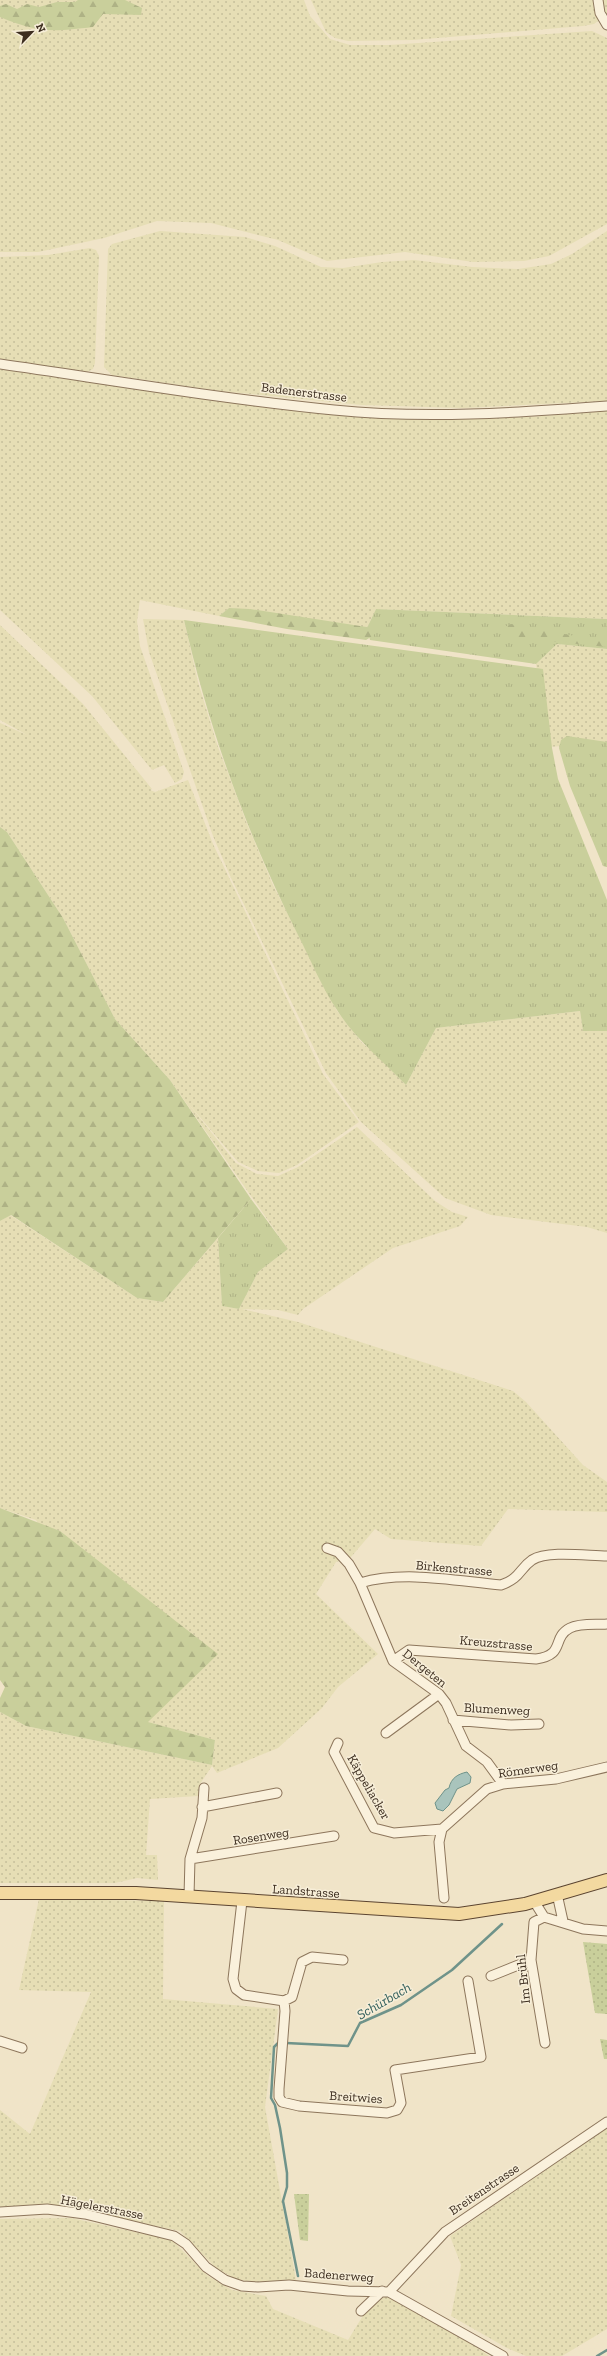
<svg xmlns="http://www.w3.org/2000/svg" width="607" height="2356" viewBox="0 0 607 2356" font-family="'Zilla Slab',serif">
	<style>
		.farmland { fill: url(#farmland-dots) }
		.grass { fill: url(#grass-tufts) }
		.forest { fill: url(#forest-firs) }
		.park { fill: url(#park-dots) }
		.water { fill: #a9c4bc; stroke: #6f938a }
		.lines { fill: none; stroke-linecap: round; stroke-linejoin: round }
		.stream { stroke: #6f938a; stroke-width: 2.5 }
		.minor-casing { stroke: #8d765c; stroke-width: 11 }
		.major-casing { stroke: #5b4430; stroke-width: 14 }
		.minor { stroke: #faf1dc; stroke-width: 9 }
		.major { stroke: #f3d9a0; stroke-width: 12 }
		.labels { text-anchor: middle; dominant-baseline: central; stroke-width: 3; stroke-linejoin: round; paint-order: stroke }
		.street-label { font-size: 13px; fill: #3d2e20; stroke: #f7eed8 }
		.water-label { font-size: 14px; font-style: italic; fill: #2f5d5a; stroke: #f7eed8 }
	</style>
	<defs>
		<pattern id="farmland-dots" width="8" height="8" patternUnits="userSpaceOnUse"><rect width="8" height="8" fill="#e6deb5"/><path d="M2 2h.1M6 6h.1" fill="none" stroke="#c6bf9b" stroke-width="1.8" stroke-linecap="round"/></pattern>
		<pattern id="grass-tufts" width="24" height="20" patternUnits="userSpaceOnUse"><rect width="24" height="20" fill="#c9cf9b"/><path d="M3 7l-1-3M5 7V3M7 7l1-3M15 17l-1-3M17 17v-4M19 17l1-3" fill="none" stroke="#aeb285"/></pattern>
		<pattern id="forest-firs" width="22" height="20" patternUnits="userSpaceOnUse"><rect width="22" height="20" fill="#c9cf9b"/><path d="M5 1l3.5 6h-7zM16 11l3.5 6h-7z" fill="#aeb285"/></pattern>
		<pattern id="park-dots" width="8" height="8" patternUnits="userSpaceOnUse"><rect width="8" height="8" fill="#c9cf9b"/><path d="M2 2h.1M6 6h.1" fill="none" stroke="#aeb285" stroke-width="1.8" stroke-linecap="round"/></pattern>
	</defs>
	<rect width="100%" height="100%" fill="#f0e4c8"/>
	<path class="farmland" d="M0 0H304L310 16 330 39 350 45H389L592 31 607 38V224L549 256 524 261 473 262 405 252 327 261 278 240 211 223 157 221 104 238 38 252H0Z
		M311 0H607V23L598 21 594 24 583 26 413 40 348 41 335 38 326 32Z
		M160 231 245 237 275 246 321 267 343 268 382 262 414 260 472 267 518 269 551 264 572 254 607 231V401L462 408 362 405 220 391 112 375 104 367 108 249 112 244Z
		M90 248 96 250 99 256 95 363 93 369 87 372 0 359V257L48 255Z
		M0 369 216 401 368 417 437 419 530 417 607 411V619L376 609 367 628 229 608 219 616 140 600 137 621 140 646 184 772 182 779 175 783 164 765 152 770 92 696 0 610Z
		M143 619 184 620 198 682 217 744 247 824 273 885 337 1011 362 1043 377 1055 406 1085 436 1028 580 1011 583 1031H607V1233L587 1227 491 1215 445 1198 361 1122 326 1073 231 878 213 836 149 652Z
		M0 625 83 704 152 789 150 790 155 792 188 780 213 844 323 1074 359 1122 297 1165 279 1173 258 1171 238 1162 187 1102 236 1163 257 1174 278 1176 298 1167 357 1127 435 1201 452 1212 468 1217 460 1226 393 1248 303 1309 298 1315 278 1310 242 1309 298 1322 513 1391 526 1402 583 1465 607 1482V1512L508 1509 481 1546 391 1539 375 1529 351 1557 336 1562 316 1594 378 1654 338 1687 322 1708 278 1748 217 1773 212 1766 200 1784 198 1796 150 1799 146 1855H157L158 1880 137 1878 115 1883H0V1712L26 1726 212 1765 215 1740 147 1722 36 1520 0 1508V1221L10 1215 137 1298 163 1302 218 1238 222 1306 239 1309 258 1272 288 1249 170 1080 115 1019 63 918 7 832 0 827V723L27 735 0 720Z
		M557 644 607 649V743L548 747 536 664Z
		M39 1899 164 1901 163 1999 278 2009 265 2107 296 2280 258 2283 236 2279 216 2268 180 2231 86 2211 0 2209V2110L30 2134 91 1992 19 1990Z
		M607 2128V2329L562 2356H526L507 2348 451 2316 461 2265 450 2236Z
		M71 2218 172 2240 208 2276 232 2290 266 2296 273 2309 348 2340 364 2314 386 2295 453 2331 489 2356H0V2219Z"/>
	<path class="grass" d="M376 609 607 619V649L557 644 536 664 370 640 367 628Z
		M184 620 543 669 552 748 558 779 607 900V1031H583L580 1011 436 1028 406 1085C382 1060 355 1039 337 1010 321 986 311 960 298 935 247 834 209 730 184 620Z
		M567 736 607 742V867L603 866 570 786 559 748 561 740Z
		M251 1199 288 1249 258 1272 239 1309 222 1306 218 1238Z"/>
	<path class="forest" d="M78 0H125L142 8 141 15 103 14 93 27C52 32 39 33 0 17V6L6 4 17 9 27 4 39 7 57 2H75Z
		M229 608 250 609 373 628 374 635 366 640 287 629 219 616Z
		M511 624 607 642V647L509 637 504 634V627Z
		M0 827 7 832 63 918 115 1019 170 1080 251 1199 163 1302 137 1298 11 1215 0 1221Z
		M0 1508 60 1531 218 1654 148 1722 215 1740 212 1765 26 1726 0 1712V1698L5 1687 0 1680Z"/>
	<path class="park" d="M583 1942 607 1944V2014L595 2013Z
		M600 2039 607 2040V2059H604Z
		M294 2194H309L308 2241 300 2240Z"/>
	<path class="water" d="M467 1772 471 1777 470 1783 457 1789 449 1805 443 1811 437 1809 435 1803 445 1790 449 1788C451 1778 458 1774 467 1772Z"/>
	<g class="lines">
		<path class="stream" d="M278 2043 274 2047 271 2098 275 2105 280 2128 287 2173V2187L283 2201 298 2276
			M286 2043 348 2046 360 2023 401 2005 452 1970 502 1924
			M597 2356 607 2350"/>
		<g class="minor-casing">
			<path id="minor" d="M598 0 600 13 607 25
				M0 364C111 380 223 399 334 410 424 419 517 413 607 406
				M327 1548 338 1552 349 1564 360 1583 393 1661 439 1694 446 1703 466 1746 487 1762 503 1784
				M360 1583C405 1570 456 1581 501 1585 521 1578 519 1569 532 1560 548 1550 588 1556 607 1556
				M393 1661 409 1650 536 1659C566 1655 551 1638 570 1628 580 1623 596 1625 607 1624
				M453 1720 511 1725 539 1724
				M386 1733 439 1694
				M338 1743 334 1752 374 1828 394 1833 442 1829
				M202 1807 277 1793
				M190 1859 334 1836
				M557 1894 563 1921
				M189 1896 190 1859 202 1818 204 1788
				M444 1898 439 1842 442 1829 487 1789 503 1784 556 1779 607 1767
				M242 1901 233 1979 236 1989 244 1995 284 2001 292 1997 302 1962 312 1957 343 1960
				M534 1901 544 1917 583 1929 607 1931
				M544 1917 534 1922 531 1960 545 2043
				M491 1976 531 1960
				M284 2001 285 2011 279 2089V2097L282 2102 299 2106 387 2113 397 2110 401 2103 395 2070 481 2057 468 1981
				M0 2041 22 2048
				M0 2212 47 2209 85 2214 174 2236 186 2244 206 2267 225 2280 242 2286 258 2287 289 2285 348 2291 389 2292 503 2356
				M389 2292 445 2232 607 2122
				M361 2311 382 2291"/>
		</g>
		<g class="major-casing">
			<path id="major" d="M0 1893H136L459 1914 525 1904 607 1880"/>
		</g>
		<use href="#minor" class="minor"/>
		<use href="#major" class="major"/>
	</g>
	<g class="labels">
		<g class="street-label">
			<text transform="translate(304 392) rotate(7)">Badenerstrasse</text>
			<text transform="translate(454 1568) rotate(5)">Birkenstrasse</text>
			<text transform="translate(496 1643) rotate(5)">Kreuzstrasse</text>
			<text transform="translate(425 1668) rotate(39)">Dergeten</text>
			<text transform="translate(497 1709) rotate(3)">Blumenweg</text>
			<text transform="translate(528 1769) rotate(-8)">Römerweg</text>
			<text transform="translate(369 1787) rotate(60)">Käppeliacker</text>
			<text transform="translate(261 1836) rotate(-9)">Rosenweg</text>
			<text transform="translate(306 1891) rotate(4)">Landstrasse</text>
			<text transform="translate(523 1979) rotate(-96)">Im Brühl</text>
			<text transform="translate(356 2097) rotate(4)">Breitwies</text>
			<text transform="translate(484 2189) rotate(-34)">Breitenstrasse</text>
			<text transform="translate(102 2207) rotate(11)">Hägelerstrasse</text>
			<text transform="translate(339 2275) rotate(4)">Badenerweg</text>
		</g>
		<g class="water-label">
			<text transform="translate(384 2001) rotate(-30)">Schürbach</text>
		</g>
	</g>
	<g transform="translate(32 32) rotate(65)" stroke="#f7eed8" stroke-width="3" paint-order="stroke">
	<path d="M0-3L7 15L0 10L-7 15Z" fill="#3d2e20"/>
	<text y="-6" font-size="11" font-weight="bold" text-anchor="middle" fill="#3d2e20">N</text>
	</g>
</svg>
